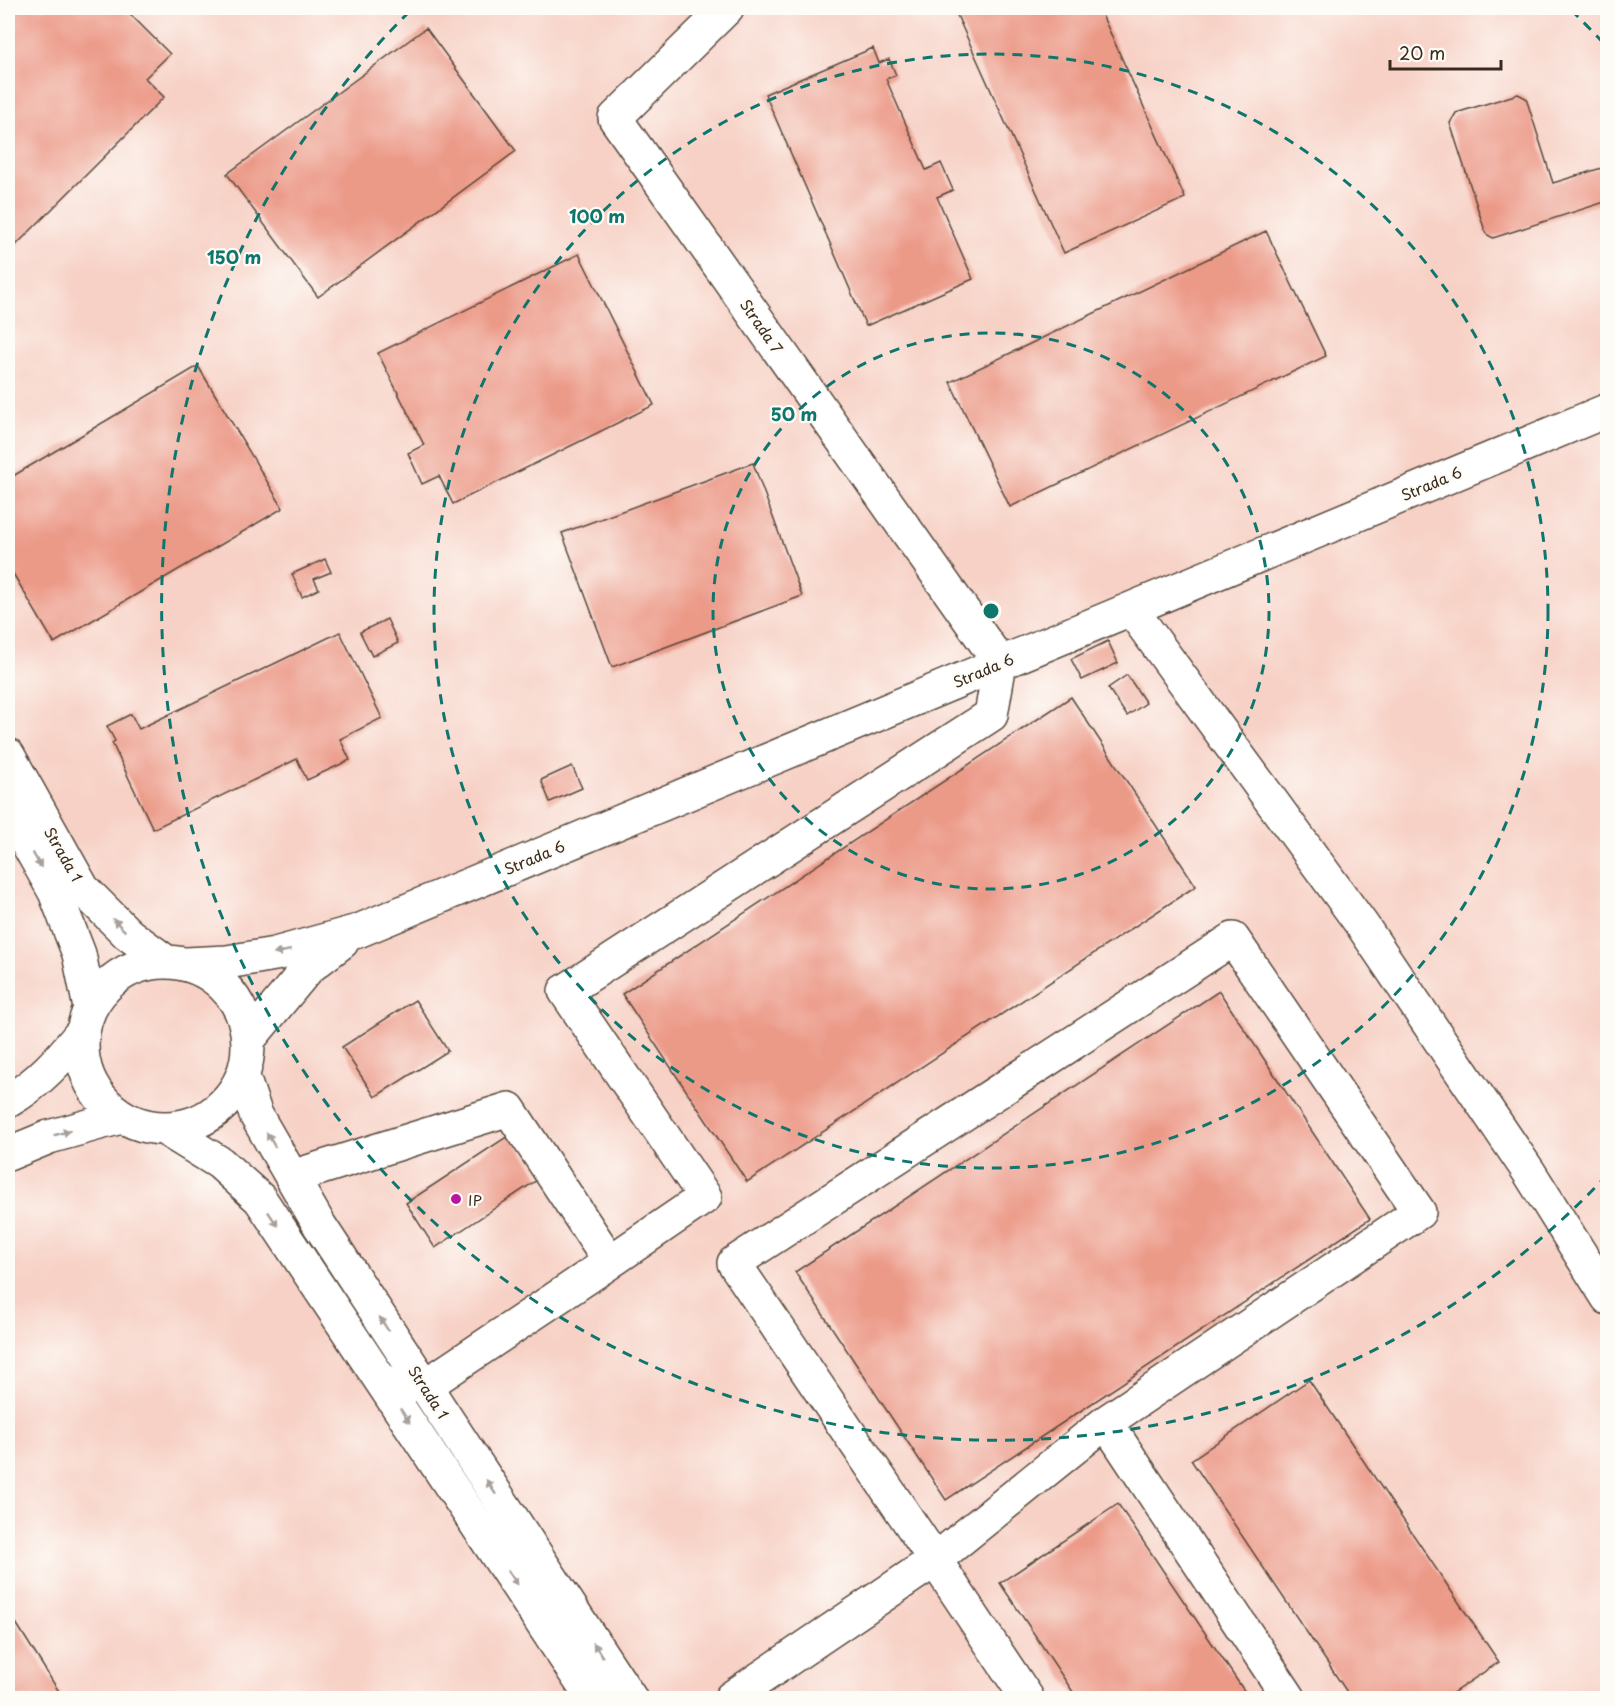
<svg xmlns="http://www.w3.org/2000/svg" width="1615" height="1706" viewBox="0 0 1615 1706" font-family="'Playpen Sans',sans-serif">
	<style>
		.built { fill: #f7d1c6 }
		.building { fill: #ec9a88 }
		.lines { fill: none; stroke-linecap: round; stroke-linejoin: round }
		.minor-casing { stroke: #57473a; stroke-width: 36 }
		.minor { stroke: #fff; stroke-width: 33 }
		.oneway { fill: #a79f9a }
		.ring { fill: none; stroke: #0f766e; stroke-width: 3; stroke-dasharray: 10 8 }
		.poi-dot { fill: #b5179e; stroke: #fdfcf7; stroke-width: 2 }
		.labels { text-anchor: middle; dominant-baseline: central; stroke-width: 4.5; stroke-linejoin: round; paint-order: stroke }
		.street-label { font-size: 15px; fill: #3b2a1e; stroke: #fdfcf7 }
		.poi-label { font-size: 15px; fill: #3b2a1e; stroke: #fdfcf7; text-anchor: start }
		.centre { fill: #0f766e; stroke: #fdfcf7; stroke-width: 3 }
		.ring-label { font-size: 18px; text-anchor: middle; font-weight: bold; fill: #0f766e; stroke: #fdfcf7; stroke-width: 4.5; stroke-linejoin: round; paint-order: stroke }
	</style>
	<rect width="100%" height="100%" fill="#fdfcf7"/>
	<filter id="ink" filterUnits="userSpaceOnUse"><feTurbulence type="fractalNoise" baseFrequency=".0167" numOctaves="2"/><feDisplacementMap in="SourceGraphic" scale="12" xChannelSelector="R" yChannelSelector="G"/><feConvolveMatrix kernelMatrix="1 2 1 2 8 2 1 2 1" color-interpolation-filters="sRGB"/></filter>
	<filter id="wash" filterUnits="userSpaceOnUse"><feTurbulence type="fractalNoise" baseFrequency=".008" numOctaves="4" result="noise"/><feDisplacementMap in="SourceGraphic" scale="24" xChannelSelector="R" yChannelSelector="G"/><feGaussianBlur stdDeviation="1.35" result="paint"/><feColorMatrix in="noise" values="0 0 0 0 0 0 0 0 0 0 0 0 0 0 0 0 0 1.4 0 .05"/><feComposite in="paint" operator="in"/></filter>
	<g filter="url(#wash)">
		<rect width="100%" height="100%" fill="#f8ecdb"/>
		<path class="built" d="M8 8H1607V1698H8Z"/>
		<g id="blocks">
			<path class="building" d="M8 8H124L170 54 145 78 164 97 8 253Z
				M968 8H1099L1185 198 1064 253 956 13Z
				M426 28 516 151 318 297 227 174Z
				M873 48 879 63 889 59 896 75 886 79 926 170 941 163 953 190 937 197 973 279 866 326 765 94Z
				M1518 94 1526 98 1553 183 1608 166V201L1493 238 1486 234 1450 123 1456 113Z
				M1266 231 1326 356 1010 507 950 382Z
				M579 254 654 405 453 504 439 476 422 484 408 453 424 445 378 353Z
				M198 366 283 508 54 643 8 565V479Z
				M753 463 802 596 612 667 562 533Z
				M325 559 331 572 314 579 319 589 302 597 292 574Z
				M387 619 398 643 372 656 360 632Z
				M340 632 382 718 340 739 350 760 307 780 297 759 153 829 112 743 115 741 107 726 131 714 139 729Z
				M1108 641 1118 663 1082 680 1071 659Z
				M1127 675 1146 703 1127 716 1108 688Z
				M1071 697 1196 886 747 1182 622 994Z
				M572 766 582 788 550 802 541 780Z
				M1219 991 1370 1219 946 1500 795 1272Z
				M415 1000 448 1051 375 1097 342 1047Z
				M511 1134 540 1178 435 1248 406 1203Z
				M1309 1380 1499 1662 1445 1698H1351L1191 1460Z
				M1118 1504 1249 1698H1077L1000 1583Z
				M8 1610 63 1698H8Z"/>
		</g>
	</g>
	<g filter="url(#ink)">
		<use href="#blocks" fill-opacity="0" stroke="#57473a" stroke-width="1.5"/>
		<g class="lines">
			<g class="minor-casing">
				<path id="minor" d="M1131 609 1362 925 1529 1172 1608 1298
					M8 755 83 889 128 934 165 961
					M8 809 55 892 79 954 90 1008
					M82 1045a83 83 0 1 1 166 0a83 83 0 1 1-166 0Z
					M186 964 227 962 275 954 358 931 1608 410
					M249 1039 308 968 342 942
					M243 1077 256 1115 320 1226 630 1698
					M8 1101C38 1084 61 1058 83 1031
					M165 1129 220 1163 260 1199 592 1698
					M8 1154 49 1137 121 1117
					M292 1177 509 1109 610 1262 425 1386 402 1382
					M610 1262 705 1197 565 991 991 715 1000 663 615 118 727 8
					M1106 1422 1289 1698
					M731 1698 935 1560 734 1263 1233 939 1419 1212 1106 1422 935 1560 1027 1698"/>
			</g>
			<use href="#minor" class="minor"/>
		</g>
		<defs><path id="oneway-solid" d="M-6-.8H1V-3.2L6.5 0L1 3.2V.8H-6Z" transform="scale(1.5)"/></defs>
		<g class="oneway">
			<use href="#oneway-solid" transform="translate(37 860) rotate(60)"/>
			<use href="#oneway-solid" transform="translate(119 925) rotate(-135)"/>
			<use href="#oneway-solid" transform="translate(282 952) rotate(166)"/>
			<use href="#oneway-solid" transform="translate(62 1133) rotate(-16)"/>
			<use href="#oneway-solid" transform="translate(271 1140) rotate(-120)"/>
			<use href="#oneway-solid" transform="translate(273 1219) rotate(56)"/>
			<use href="#oneway-solid" transform="translate(384 1324) rotate(-123)"/>
			<use href="#oneway-solid" transform="translate(405 1416) rotate(56)"/>
			<use href="#oneway-solid" transform="translate(491 1487) rotate(-123)"/>
			<use href="#oneway-solid" transform="translate(513 1578) rotate(56)"/>
			<use href="#oneway-solid" transform="translate(598 1650) rotate(-123)"/>
		</g>
	</g>
	<g class="ring">
		<circle cx="991" cy="611" r="278"/>
		<circle cx="991" cy="611" r="557"/>
		<path d="M1607 1175A835 835 0 1 1 411 10M1571 10A835 835 0 0 1 1607 47"/>
	</g>
	<circle class="poi-dot" cx="456" cy="1199" r="6"/>
	<g class="labels">
		<g class="street-label">
			<text transform="translate(762 326) rotate(55)">Strada 7</text>
			<text transform="translate(1431 483) rotate(-23)">Strada 6</text>
			<text transform="translate(983 670) rotate(-23)">Strada 6</text>
			<text transform="translate(64 854) rotate(60)">Strada 1</text>
			<text transform="translate(534 857) rotate(-23)">Strada 6</text>
			<text transform="translate(429 1392) rotate(57)">Strada 1</text>
		</g>
		<g class="poi-label">
			<text x="468" y="1199">IP</text>
		</g>
	</g>
	<circle cx="991" cy="611" r="9" class="centre"/>
	<g class="ring-label">
		<text x="597" y="223">100 m</text>
		<text x="234" y="264">150 m</text>
		<text x="794" y="421">50 m</text>
	</g>
	<rect width="1615" height="1706" fill="none" stroke="#fdfcf7" stroke-width="30"/>
	<path d="M1390 60v9h111v-9" fill="none" stroke="#3b2a1e" stroke-width="3"/>
	<text x="1399" y="60" font-size="18" fill="#3b2a1e" stroke="#fdfcf7" stroke-width="4.5" paint-order="stroke">20 m</text>
</svg>
